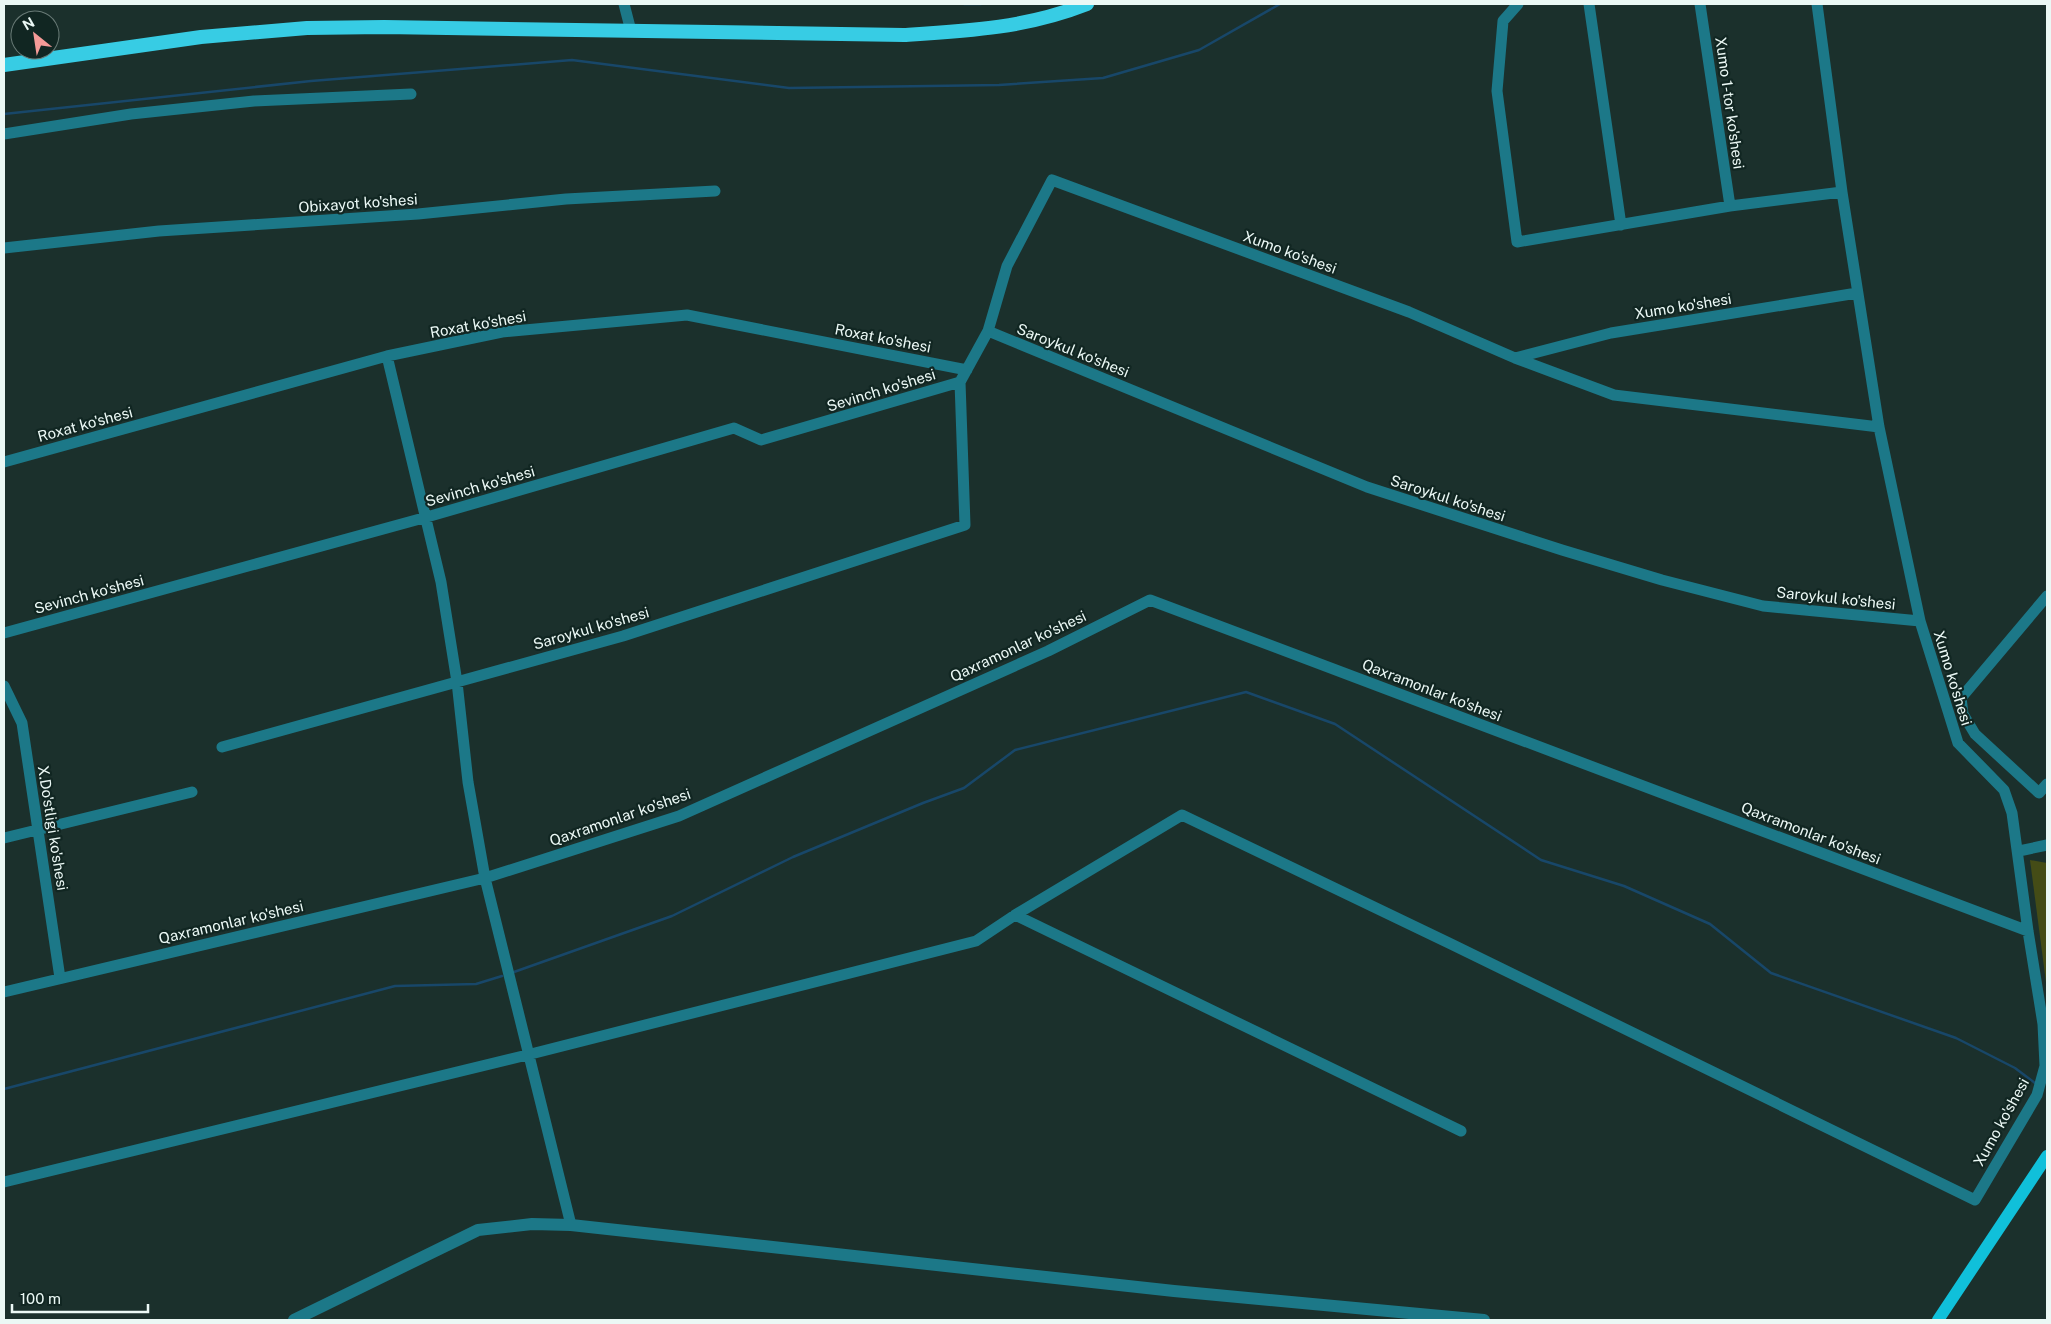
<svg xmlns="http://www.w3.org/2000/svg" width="2051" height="1324" viewBox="0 0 2051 1324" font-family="'Public Sans',sans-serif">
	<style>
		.green { fill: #444c16 }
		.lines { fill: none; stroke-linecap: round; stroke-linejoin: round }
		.stream { stroke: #184769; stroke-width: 2.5 }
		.minor { stroke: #1c7888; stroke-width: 11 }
		.tertiary { stroke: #1c7888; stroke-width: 12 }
		.primary { stroke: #10c0da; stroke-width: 12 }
		.trunk { stroke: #37cce4; stroke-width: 14 }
		.labels { text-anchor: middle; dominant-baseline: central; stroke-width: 4.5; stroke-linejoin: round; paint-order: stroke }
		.street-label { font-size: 15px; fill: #ebf8f5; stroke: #112622 }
	</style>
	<rect width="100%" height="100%" fill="#1b302c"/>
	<path class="green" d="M2030 860 2047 863V990Z"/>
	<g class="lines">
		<path class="stream" d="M964 4H981
			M4 114 311 81 572 60 789 88 999 85 1103 78 1199 50 1280 4
			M514 972 672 916 793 857 923 803 964 788 1015 750 1246 692 1335 724 1541 860 1624 886 1710 924 1771 973 1956 1038 2015 1068 2035 1083
			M4 1089 395 986 476 984 502 976"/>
		<path class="minor" d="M624 4 631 31
			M1518 4 1503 21 1497 91 1517 242 1730 206 1842 192
			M1589 4 1621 225
			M1700 4 1730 206
			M4 134 131 114 254 101 411 94
			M4 248 159 231 418 214 566 199 715 191
			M988 331 1367 487 1562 550 1662 580 1763 606 1920 621
			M387 356 441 582 457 682 468 782 485 878 571 1225
			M1515 358 1611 333 1857 293
			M4 462 387 356 502 332 687 315 967 370
			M2047 596 1961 698 1963 714 1975 734 2039 793 2047 784
			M4 633 427 517 734 428 761 440 960 382
			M4 686 22 723 60 978
			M222 747 623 636 965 525 960 382 988 331 1007 266 1052 180 1409 312 1515 358 1614 395 1879 427
			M4 838 192 792
			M2019 851 2047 845
			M1015 915 1461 1131
			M4 992 485 878 679 816 1048 651 1150 600 2028 931
			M4 1182 527 1055 976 941 1015 915 1182 815 1451 944 1975 1200 2037 1095 2045 1066 2043 1024 2028 931 2012 813 2004 790 1958 743 1920 621 1879 427 1842 192 1817 4"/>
		<path class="tertiary" d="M294 1320 478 1230 532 1224 571 1225 1174 1291 1484 1320"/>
		<path class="primary" d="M1938 1320 2047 1156"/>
		<path class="trunk" d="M4 65 201 37 307 28 384 27 904 35C969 31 1026 28 1087 4"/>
	</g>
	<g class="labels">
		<g class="street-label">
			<text transform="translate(1730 103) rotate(82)">Xumo 1-tor ko'shesi</text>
			<text transform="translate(358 203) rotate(-4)">Obixayot ko'shesi</text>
			<text transform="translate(1290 252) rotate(20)">Xumo ko'shesi</text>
			<text transform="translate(1683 306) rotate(-9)">Xumo ko'shesi</text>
			<text transform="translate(478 324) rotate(-10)">Roxat ko'shesi</text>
			<text transform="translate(883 338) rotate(11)">Roxat ko'shesi</text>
			<text transform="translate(1073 350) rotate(22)">Saroykul ko'shesi</text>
			<text transform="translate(881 390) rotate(-17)">Sevinch ko'shesi</text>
			<text transform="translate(85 424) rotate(-15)">Roxat ko'shesi</text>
			<text transform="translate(480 486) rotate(-16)">Sevinch ko'shesi</text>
			<text transform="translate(1448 498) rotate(18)">Saroykul ko'shesi</text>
			<text transform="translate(89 594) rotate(-15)">Sevinch ko'shesi</text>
			<text transform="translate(1836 598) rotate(6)">Saroykul ko'shesi</text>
			<text transform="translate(591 628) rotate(-16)">Saroykul ko'shesi</text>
			<text transform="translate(1018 646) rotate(-25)">Qaxramonlar ko'shesi</text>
			<text transform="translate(1953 678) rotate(73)">Xumo ko'shesi</text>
			<text transform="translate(1432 690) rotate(21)">Qaxramonlar ko'shesi</text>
			<text transform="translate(620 817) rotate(-19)">Qaxramonlar ko'shesi</text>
			<text transform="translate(53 828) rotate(81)">X.Do'stligi ko'shesi</text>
			<text transform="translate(1811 833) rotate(21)">Qaxramonlar ko'shesi</text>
			<text transform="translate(231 922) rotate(-13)">Qaxramonlar ko'shesi</text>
			<text transform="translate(2001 1122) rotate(-61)">Xumo ko'shesi</text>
		</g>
	</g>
	<rect width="2051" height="1324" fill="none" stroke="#ebf8f5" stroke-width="10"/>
	<g transform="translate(35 35) rotate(330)"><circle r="24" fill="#112622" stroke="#687a76"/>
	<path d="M0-4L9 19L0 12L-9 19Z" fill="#f59b98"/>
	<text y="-8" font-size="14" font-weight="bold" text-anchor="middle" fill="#ebf8f5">N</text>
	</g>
	<path d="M12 1304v8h136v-8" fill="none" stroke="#ebf8f5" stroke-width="2.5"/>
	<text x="20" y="1304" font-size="15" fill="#ebf8f5" stroke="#112622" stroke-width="4" paint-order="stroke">100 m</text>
</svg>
